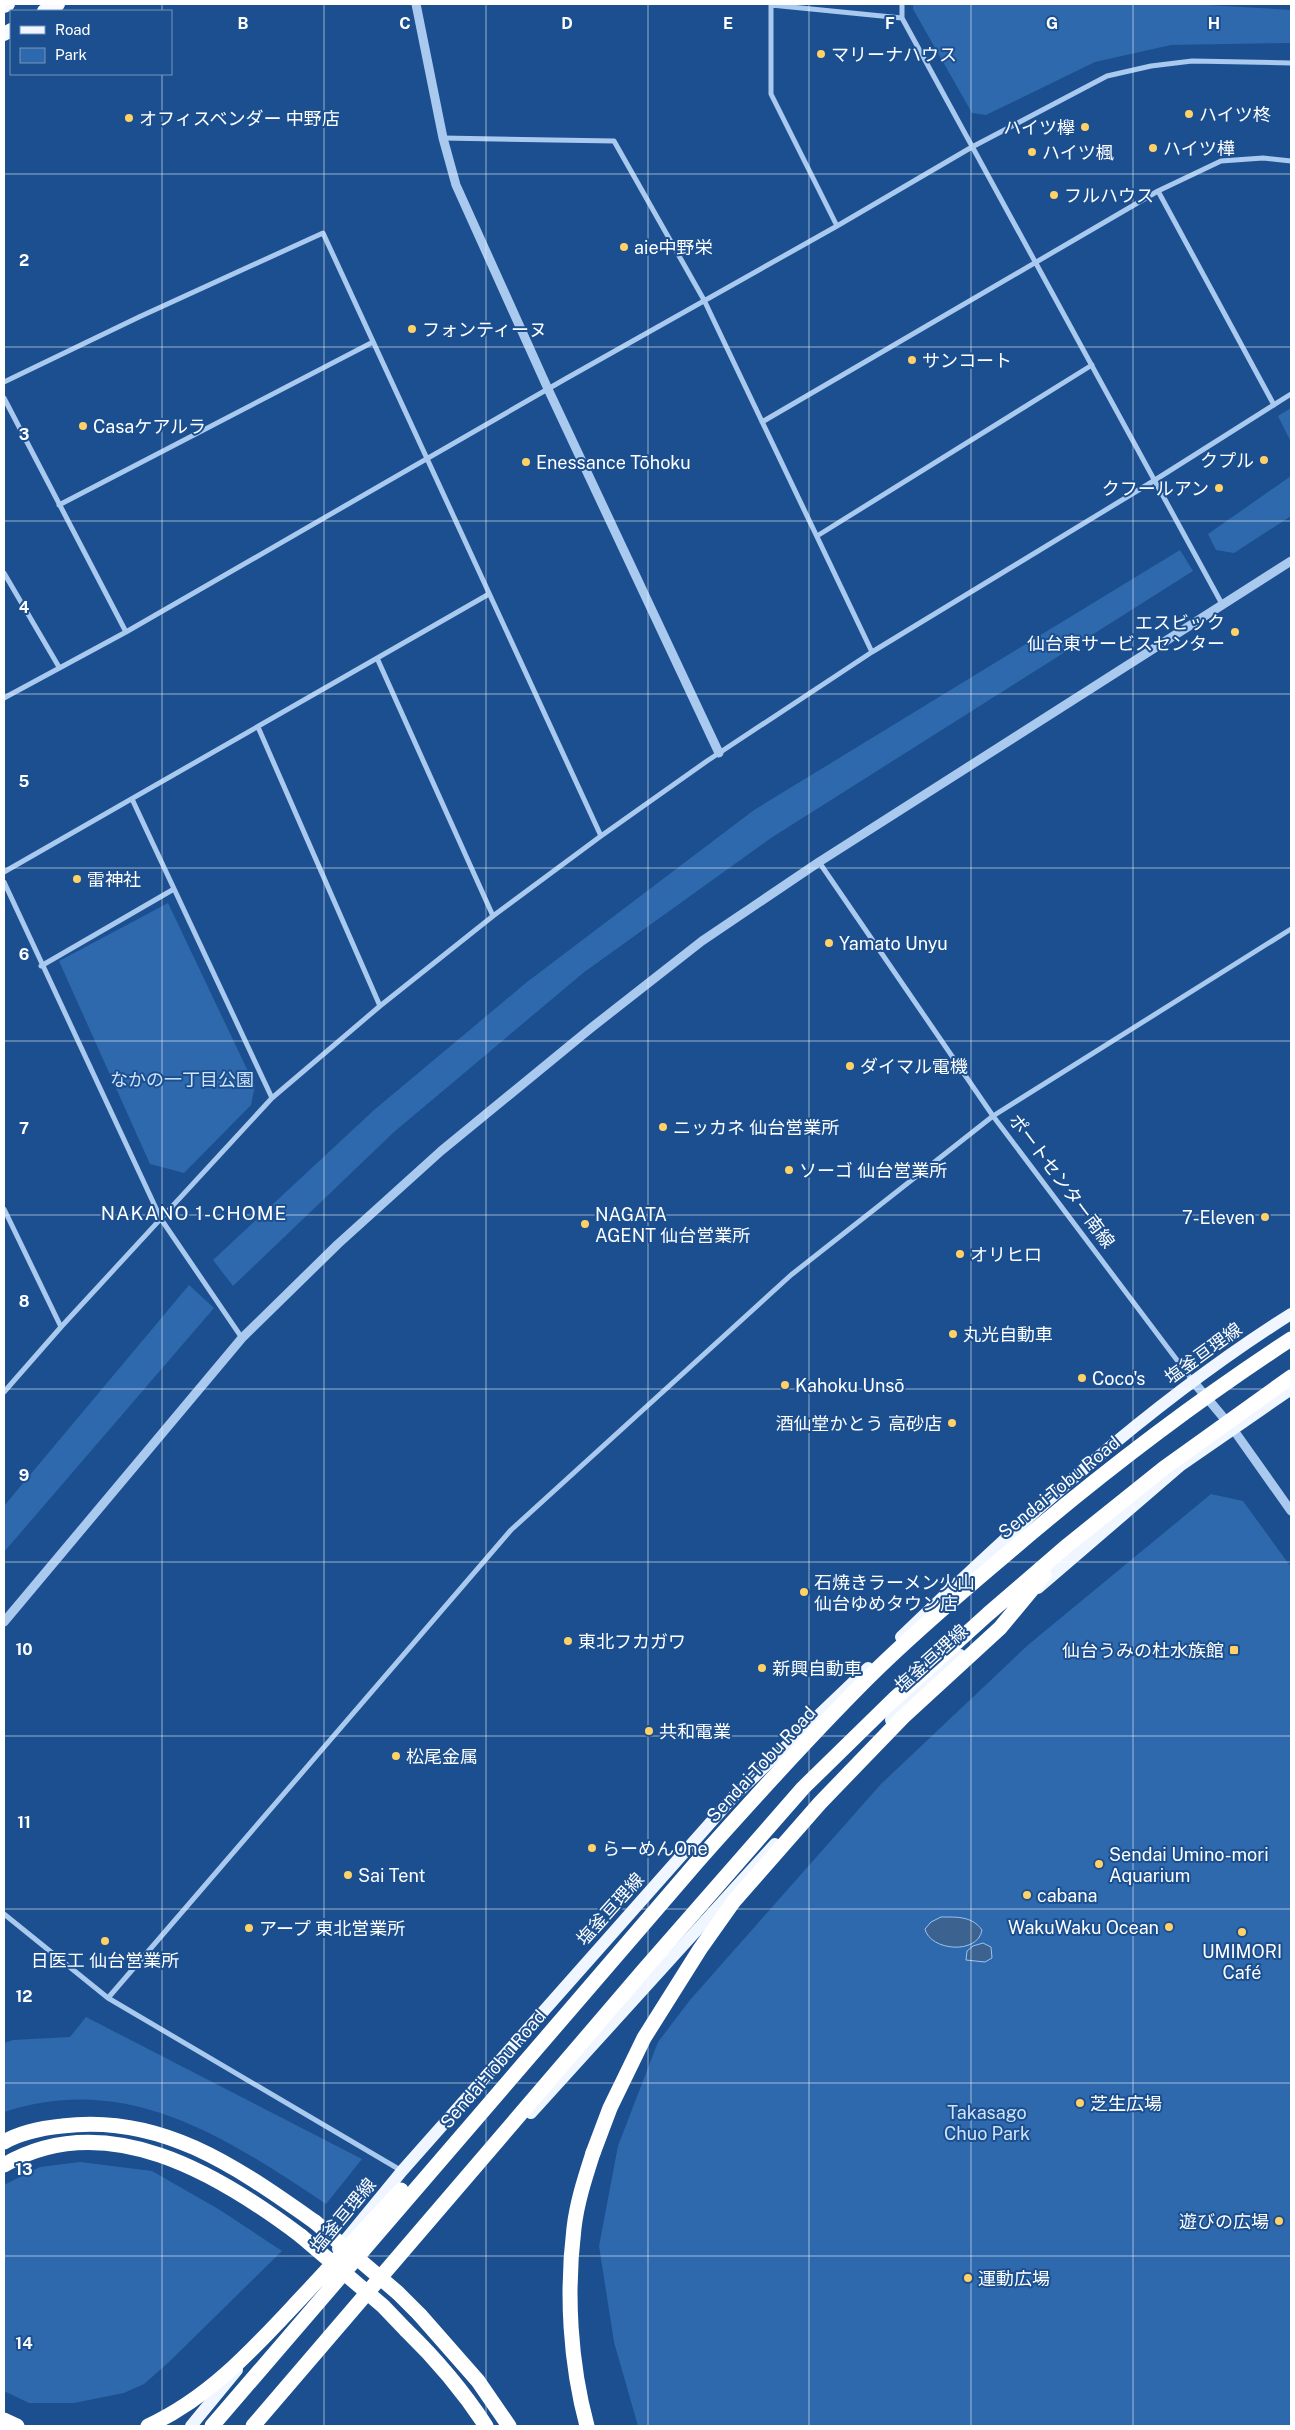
<svg xmlns="http://www.w3.org/2000/svg" width="1295" height="2430" viewBox="0 0 1295 2430" font-family="'Public Sans','Noto Sans JP',sans-serif">
	<style>
		.green { fill: #2e69ad }
		.water { fill: #3c6290; stroke: #9cc4f0 }
		.lines { fill: none; stroke-linecap: round; stroke-linejoin: round }
		.minor { stroke: #a9c9ee; stroke-width: 5 }
		.tertiary { stroke: #a9c9ee; stroke-width: 9 }
		.primary { stroke: #f0f6ff; stroke-width: 12 }
		.trunk { stroke: #f8faff; stroke-width: 14 }
		.motorway { stroke: #fff; stroke-width: 15 }
		.motorway-bridge { stroke: #fff; stroke-width: 15 }
		.grid { fill: none; stroke: #fff; stroke-width: 1; stroke-opacity: 0.55 }
		.poi-dot { fill: #ffd166; stroke: #1b4f8f; stroke-width: 2 }
		.labels { text-anchor: middle; dominant-baseline: central; stroke-width: 4; stroke-linejoin: round; paint-order: stroke }
		.poi-label { font-size: 18px; fill: #fff; stroke: #1b4f8f; text-anchor: start }
		.park-label { font-size: 18px; fill: #cfe3fa; stroke: #1b4f8f }
		.street-label { font-size: 18px; fill: #fff; stroke: #1b4f8f }
		.neighbourhood-label { font-size: 19px; letter-spacing: 1px; fill: #fff; stroke: #1b4f8f }
		.grid-label { font-size: 16px; text-anchor: middle; font-weight: bold; fill: #fff; stroke: #1b4f8f; stroke-width: 4; stroke-linejoin: round; paint-order: stroke }
	</style>
	<rect width="100%" height="100%" fill="#1b4f8f"/>
	<path class="green" d="M913 4H1190L1291 10V43L1171 45 1095 62 986 115 972 113 913 9Z
		M1291 408V442L1278 416Z
		M1291 476V516L1234 553 1216 550 1208 534Z
		M1180 550 1193 571 771 838 583 973 394 1132 233 1286 213 1260 374 1110 527 982 754 810Z
		M168 903 255 1086 251 1105 184 1173 150 1164 59 961Z
		M189 1285 214 1308 4 1552V1506Z
		M1211 1494 1243 1501 1291 1567V2426H638L614 2342 599 2246 618 2146 658 2042 690 2000 881 1784 1028 1645Z
		M86 2017 362 2159 326 2204C227 2138 128 2071 4 2112V2043L13 2040 70 2037Z
		M80 2162 152 2171 220 2210 282 2251 169 2362 144 2384 124 2393 74 2403H29L4 2391V2185L40 2167Z"/>
	<path class="water" d="M941 1917C957 1917 972 1916 982 1930 978 1955 930 1951 925 1929L931 1922Z
		M983 1943 991 1947 992 1958 985 1962 966 1960 967 1951 973 1946Z"/>
	<g class="lines">
		<path class="minor" d="M902 4V18L1222 604
			M443 138 614 141 704 300 872 652
			M1158 191 1274 405
			M837 226 771 94V5L902 18
			M4 382 139 317 323 233 601 836
			M4 398 126 632
			M762 422 1158 191 1221 161 1263 158 1291 161
			M59 505 373 342
			M817 536 1092 365
			M4 573 59 667
			M377 658 493 916
			M4 698 126 632 567 378 837 226 972 147 1107 76 1151 66 1192 61 1291 63
			M258 727 380 1006
			M132 799 272 1098
			M819 862 993 1116 1192 1380
			M4 872 489 594
			M4 882 161 1219 242 1338
			M41 966 174 889
			M4 1209 61 1327
			M4 1392 61 1327 272 1098 380 1006 493 916 601 836 707 761 872 652 1155 480 1291 394
			M4 1914 108 1998 402 2171
			M108 1998 511 1530 791 1275 993 1116 1291 929"/>
		<path class="tertiary" d="M416 4 443 138 456 185 548 389 719 753
			M1192 1380 1233 1429 1291 1511
			M4 1622 242 1338 338 1244 441 1151 591 1028 702 941 819 862 1291 561"/>
		<path class="primary" d="M1038 1588 1181 1465 1291 1389
			M901 1637C1023 1520 1148 1404 1291 1314
			M891 1720 915 1694 960 1655
			M531 2113 775 1844
			M338 2249 402 2171 735 1795 868 1668
			M191 2426 237 2370"/>
		<path class="trunk" d="M4 6 8 4
			M44 11 58 4
			M4 34 11 30"/>
		<path class="motorway" d="M4 2142C21 2132 43 2128 62 2126 162 2113 238 2168 315 2222
			M4 2165C106 2106 219 2174 301 2236
			M420 2315 478 2381 509 2426
			M406 2330C436 2359 463 2391 486 2426
			M4 2420 17 2426
			M587 2426C570 2363 566 2293 574 2228 577 2202 585 2178 593 2153"/>
		<path class="motorway-bridge" d="M593 2153 610 2108 644 2038 700 1949 734 1901 820 1803 903 1717 1000 1628 1044 1575
			M315 2222 398 2293 420 2315
			M301 2236 383 2306 406 2330
			M148 2426C211 2397 255 2347 302 2297 335 2261 368 2226 401 2190
			M212 2426 697 1862C753 1799 809 1737 868 1678 910 1636 957 1596 1002 1558 1094 1479 1190 1405 1291 1339
			M253 2426 643 1971 803 1788 894 1699 988 1614 1068 1545 1164 1468 1291 1377"/>
	</g>
	<path class="grid" d="M162 4V11M324 4V2426M486 4V2426M648 4V2426M809 4V2426M971 4V2426M1133 4V2426M162 74V2426M4 174H1291M4 347H1291M4 521H1291M4 694H1291M4 868H1291M4 1041H1291M4 1215H1291M4 1389H1291M4 1562H1291M4 1736H1291M4 1909H1291M4 2083H1291M4 2256H1291"/>
	<g class="poi-dot">
		<circle cx="821" cy="54" r="5"/>
		<circle cx="1189" cy="114" r="5"/>
		<circle cx="129" cy="118" r="5"/>
		<circle cx="1085" cy="127" r="5"/>
		<circle cx="1153" cy="148" r="5"/>
		<circle cx="1032" cy="152" r="5"/>
		<circle cx="1054" cy="195" r="5"/>
		<circle cx="624" cy="247" r="5"/>
		<circle cx="412" cy="329" r="5"/>
		<circle cx="912" cy="360" r="5"/>
		<circle cx="83" cy="426" r="5"/>
		<circle cx="1264" cy="460" r="5"/>
		<circle cx="526" cy="462" r="5"/>
		<circle cx="1219" cy="488" r="5"/>
		<circle cx="1235" cy="632" r="5"/>
		<circle cx="77" cy="879" r="5"/>
		<circle cx="829" cy="943" r="5"/>
		<circle cx="850" cy="1066" r="5"/>
		<circle cx="663" cy="1127" r="5"/>
		<circle cx="789" cy="1170" r="5"/>
		<circle cx="1265" cy="1217" r="5"/>
		<circle cx="585" cy="1224" r="5"/>
		<circle cx="960" cy="1254" r="5"/>
		<circle cx="953" cy="1334" r="5"/>
		<circle cx="1082" cy="1378" r="5"/>
		<circle cx="785" cy="1385" r="5"/>
		<circle cx="952" cy="1423" r="5"/>
		<circle cx="804" cy="1592" r="5"/>
		<circle cx="568" cy="1641" r="5"/>
		<rect x="1229" y="1645" width="10" height="10" rx="2.5"/>
		<circle cx="762" cy="1668" r="5"/>
		<circle cx="649" cy="1731" r="5"/>
		<circle cx="396" cy="1756" r="5"/>
		<circle cx="592" cy="1848" r="5"/>
		<circle cx="1099" cy="1864" r="5"/>
		<circle cx="348" cy="1875" r="5"/>
		<circle cx="1027" cy="1895" r="5"/>
		<circle cx="1169" cy="1927" r="5"/>
		<circle cx="249" cy="1928" r="5"/>
		<circle cx="1242" cy="1932" r="5"/>
		<circle cx="105" cy="1941" r="5"/>
		<circle cx="1080" cy="2103" r="5"/>
		<circle cx="1279" cy="2221" r="5"/>
		<circle cx="968" cy="2278" r="5"/>
	</g>
	<g class="labels">
		<g class="poi-label">
			<text x="831" y="54">マリーナハウス</text>
			<text x="1199" y="114">ハイツ柊</text>
			<text x="139" y="118">オフィスベンダー 中野店</text>
			<text x="1075" y="127" text-anchor="end">ハイツ欅</text>
			<text x="1163" y="148">ハイツ樺</text>
			<text x="1042" y="152">ハイツ楓</text>
			<text x="1064" y="195">フルハウス</text>
			<text x="634" y="247">aie中野栄</text>
			<text x="422" y="329">フォンティーヌ</text>
			<text x="922" y="360">サンコート</text>
			<text x="93" y="426">Casaケアルラ</text>
			<text x="1254" y="460" text-anchor="end">クプル</text>
			<text x="536" y="462">Enessance Tōhoku</text>
			<text x="1209" y="488" text-anchor="end">クフールアン</text>
			<text x="1225" y="622" text-anchor="end">エスビック<tspan x="1225" dy="21">仙台東サービスセンター</tspan></text>
			<text x="87" y="879">雷神社</text>
			<text x="839" y="943">Yamato Unyu</text>
			<text x="860" y="1066">ダイマル電機</text>
			<text x="673" y="1127">ニッカネ 仙台営業所</text>
			<text x="799" y="1170">ソーゴ 仙台営業所</text>
			<text x="595" y="1214">NAGATA<tspan x="595" dy="21">AGENT 仙台営業所</tspan></text>
			<text x="1255" y="1217" text-anchor="end">7-Eleven</text>
			<text x="970" y="1254">オリヒロ</text>
			<text x="963" y="1334">丸光自動車</text>
			<text x="1092" y="1378">Coco's</text>
			<text x="795" y="1385">Kahoku Unsō</text>
			<text x="942" y="1423" text-anchor="end">酒仙堂かとう 高砂店</text>
			<text x="814" y="1582">石焼きラーメン火山<tspan x="814" dy="21">仙台ゆめタウン店</tspan></text>
			<text x="578" y="1641">東北フカガワ</text>
			<text x="1224" y="1650" text-anchor="end">仙台うみの杜水族館</text>
			<text x="772" y="1668">新興自動車</text>
			<text x="659" y="1731">共和電業</text>
			<text x="406" y="1756">松尾金属</text>
			<text x="602" y="1848">らーめんOne</text>
			<text x="1109" y="1854">Sendai Umino-mori<tspan x="1109" dy="21">Aquarium</tspan></text>
			<text x="358" y="1875">Sai Tent</text>
			<text x="1037" y="1895">cabana</text>
			<text x="1159" y="1927" text-anchor="end">WakuWaku Ocean</text>
			<text x="259" y="1928">アープ 東北営業所</text>
			<text x="1242" y="1951" text-anchor="middle">UMIMORI<tspan x="1242" dy="21">Café</tspan></text>
			<text x="105" y="1960" text-anchor="middle">日医工 仙台営業所</text>
			<text x="1090" y="2103">芝生広場</text>
			<text x="1269" y="2221" text-anchor="end">遊びの広場</text>
			<text x="978" y="2278">運動広場</text>
		</g>
		<g class="park-label">
			<text x="182" y="1079">なかの一丁目公園</text>
			<text x="987" y="2112">Takasago<tspan x="987" dy="21">Chuo Park</tspan></text>
		</g>
		<g class="street-label">
			<text transform="translate(1062 1181) rotate(53)">ポートセンター南線</text>
			<text transform="translate(1203 1353) rotate(-36)">塩釜亘理線</text>
			<text transform="translate(1059 1487) rotate(-39)">Sendai-Tobu Road</text>
			<text transform="translate(931 1658) rotate(-42)">塩釜亘理線</text>
			<text transform="translate(761 1764) rotate(-47)">Sendai-Tobu Road</text>
			<text transform="translate(610 1909) rotate(-48)">塩釜亘理線</text>
			<text transform="translate(493 2069) rotate(-49)">Sendai-Tobu Road</text>
			<text transform="translate(343 2215) rotate(-50)">塩釜亘理線</text>
		</g>
		<g class="neighbourhood-label">
			<text x="194" y="1213">NAKANO 1-CHOME</text>
		</g>
	</g>
	<g class="grid-label">
		<text x="243" y="29">B</text>
		<text x="405" y="29">C</text>
		<text x="567" y="29">D</text>
		<text x="728" y="29">E</text>
		<text x="890" y="29">F</text>
		<text x="1052" y="29">G</text>
		<text x="1214" y="29">H</text>
		<text x="24" y="266">2</text>
		<text x="24" y="440">3</text>
		<text x="24" y="613">4</text>
		<text x="24" y="787">5</text>
		<text x="24" y="960">6</text>
		<text x="24" y="1134">7</text>
		<text x="24" y="1307">8</text>
		<text x="24" y="1481">9</text>
		<text x="24" y="1655">10</text>
		<text x="24" y="1828">11</text>
		<text x="24" y="2002">12</text>
		<text x="24" y="2175">13</text>
		<text x="24" y="2349">14</text>
	</g>
	<rect width="1295" height="2430" fill="none" stroke="#ffffff" stroke-width="10"/>
	<rect x="10" y="10" width="162" height="65" fill="#1b4f8f" stroke="#7695bc"/>
	<rect x="20" y="26" width="25" height="8" fill="#f0f6ff" stroke="#7695bc"/>
	<text x="55" y="35" font-size="15" fill="#ffffff">Road</text>
	<rect x="20" y="48" width="25" height="15" fill="#2e69ad" stroke="#7695bc"/>
	<text x="55" y="60" font-size="15" fill="#ffffff">Park</text>
</svg>
